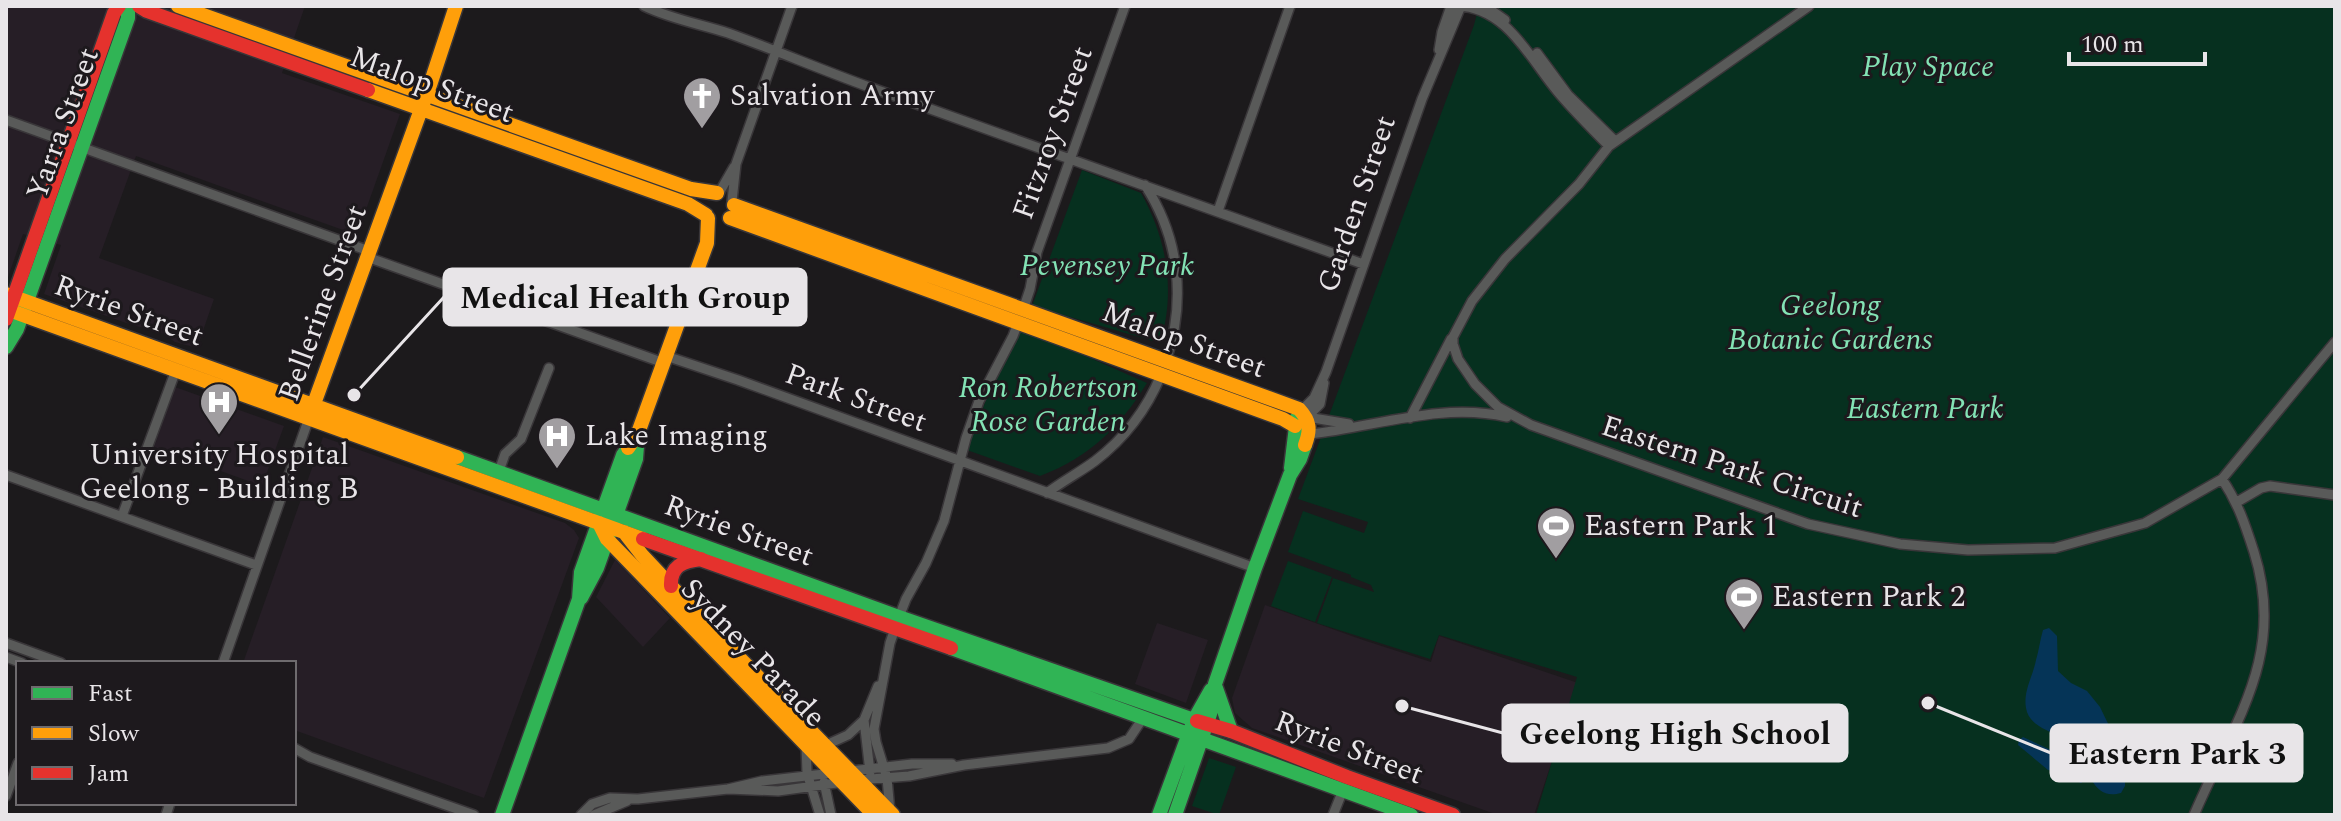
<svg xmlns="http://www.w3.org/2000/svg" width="2341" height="821" viewBox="0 0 2341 821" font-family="Spectral,serif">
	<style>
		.built { fill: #261e26 }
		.green { fill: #06301f }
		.water { fill: #053457 }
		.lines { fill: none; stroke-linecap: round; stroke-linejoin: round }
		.street-casing { stroke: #393639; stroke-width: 12 }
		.fast-casing { stroke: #393639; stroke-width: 17 }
		.slow-casing { stroke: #393639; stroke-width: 17 }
		.jam-casing { stroke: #393639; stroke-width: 17 }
		.street { stroke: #595a59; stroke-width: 9 }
		.fast { stroke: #30b455; stroke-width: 14 }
		.slow { stroke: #ff9f0a; stroke-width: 14 }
		.jam { stroke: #e5322d; stroke-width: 14 }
		.labels { text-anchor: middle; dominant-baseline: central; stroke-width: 6; stroke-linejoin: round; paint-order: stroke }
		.park-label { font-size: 30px; font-style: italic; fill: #83e3b5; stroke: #1d191d }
		.street-label { font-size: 30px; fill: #e8e5e8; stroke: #1d191d }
		.poi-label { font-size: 30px; fill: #e8e5e8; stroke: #1d191d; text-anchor: start }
		.leader { fill: none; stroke: #e8e5e8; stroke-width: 3 }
		.callout-dot { fill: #e8e5e8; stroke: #1d191d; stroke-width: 3 }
		.callout { fill: #e8e5e8; stroke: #e8e5e8; stroke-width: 3 }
		.callout-label { font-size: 32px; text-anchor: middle; font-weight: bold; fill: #111 }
	</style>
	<rect width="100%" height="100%" fill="#1c1a1c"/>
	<path class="built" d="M6 6H305L282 73 400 114 357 235 136 156 99 258 214 299 197 348 175 342 162 333 129 324 44 294 61 245 23 234 6 283Z
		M175 387 284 426 262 486 154 447Z
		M323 437 565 523 574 530 579 538 484 798 294 730V663H243Z
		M615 560 670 618 643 647 596 597Z
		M1265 605 1363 640 1431 662 1439 636 1578 683 1534 815H1498L1252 728 1235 713 1232 698Z
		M1157 623 1208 640 1186 703 1135 684Z"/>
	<path class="green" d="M1479 6H2335V815H1536L1577 677 1439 635 1430 659 1317 623 1333 578 1374 592 1371 585 1351 577V575L1288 552 1303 511 1364 533 1368 522 1298 499 1474 25Z
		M1082 170 1141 193C1167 239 1176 292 1160 343L1032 306Z
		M1022 328 1147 383C1119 428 1090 457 1040 476L967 450 994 379Z
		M1288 561 1332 577 1315 622 1271 606Z
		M1209 758 1236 767 1219 815 1192 806Z"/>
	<path class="water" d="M2049 628 2057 636 2058 671 2071 683 2087 691 2100 707 2115 738 2125 779V786L2121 793C2106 797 2098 791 2091 779L2087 778 2081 783 2066 776 2064 772 2048 770 2018 745 2019 740 2023 737 2079 763 2089 773 2096 771C2090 732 2031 739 2026 708 2023 691 2033 676 2036 660 2039 650 2040 640 2043 630Z"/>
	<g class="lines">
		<g class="street-casing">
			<path id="street" d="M644 6C671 19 700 24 728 33 775 50 822 70 869 87L1363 264
				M1457 6C1507 7 1530 59 1558 92 1574 111 1592 129 1609 146
				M1485 6 1505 20
				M1809 6 1609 146 1579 184 1505 259 1472 301 1453 337V344L1458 359 1475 384 1498 407 1531 425 1808 524 1900 544 1968 550 2055 548 2145 523 2222 479 2335 342
				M1439 50 1442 32 1451 6
				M1537 53 1568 95 1615 141
				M6 120 369 251
				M1145 185C1180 239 1186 301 1166 361
				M719 193 734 167
				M732 201 736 164 792 6
				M1218 211 1290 6
				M367 257 664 363
				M1023 310 1030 289 1037 252 1125 6
				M666 356 738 380 1255 568
				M1301 411 1314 398 1326 372 1422 99 1461 6
				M1307 417 1349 424
				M1307 417 1320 404 1324 383
				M1410 418 1451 339
				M1310 434C1375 427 1441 402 1507 417
				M499 471 505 454 521 439 549 368
				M6 475 256 565
				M1047 493C1063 481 1080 472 1095 461 1125 438 1147 409 1161 375
				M2237 502 2261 488 2270 486 2335 495
				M122 516 176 370
				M6 643 61 663
				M6 657 22 663
				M223 663 309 418
				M806 745 807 773 820 815
				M826 745 848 735 864 720
				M294 748 310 757 474 815
				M870 772 864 720 878 686
				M858 780 909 776 964 765 1108 748 1129 739 1143 718
				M824 782 831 815
				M728 789 778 791 844 782
				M6 796 18 763
				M890 812 887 778 876 742 874 729 890 643 899 617 906 599 926 563 944 521 966 438 979 401 1013 336 1018 323
				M166 815 170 803
				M581 815 592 804 610 798 638 799 728 789 762 781 912 764H952
				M594 815 627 801
				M1333 815 1343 790
				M2194 815C2233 723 2287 657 2254 552 2245 524 2238 503 2222 479"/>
		</g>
		<g class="fast-casing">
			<path id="fast" d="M6 347 17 329 128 18V6
				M457 457 899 617 1197 721
				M1291 468 1297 418
				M581 598 597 568 636 459 638 434
				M951 648 1411 815
				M1216 688 1231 731
				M502 815 579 599 581 572 623 455 628 448
				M1159 815 1194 720 1211 690
				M1175 815 1210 714 1215 684 1255 568 1290 475 1300 459 1305 445"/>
		</g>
		<g class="slow-casing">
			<path id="slow" d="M178 6 691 189 717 193
				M368 90 688 204 706 215
				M734 205 1299 409C1310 421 1311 429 1305 445
				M730 218 1283 419 1295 426
				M6 294 457 457
				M6 309 643 539
				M311 412 431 82 456 6
				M628 448 638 433 707 243 708 218
				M599 523 607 539 874 815
				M624 532 642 555 715 633 893 815"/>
		</g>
		<g class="jam-casing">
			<path id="jam" d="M139 6 147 11 368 90
				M6 319 114 13 119 6
				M643 539 951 648
				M671 586C670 566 683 561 701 559
				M1197 721 1231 731 1347 777 1453 815"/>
		</g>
		<use href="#street" class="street"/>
		<use href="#fast" class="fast"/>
		<use href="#slow" class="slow"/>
		<use href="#jam" class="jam"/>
	</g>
	<defs>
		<g id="church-pin" transform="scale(2)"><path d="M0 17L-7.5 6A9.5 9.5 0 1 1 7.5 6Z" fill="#a19ea1" stroke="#1d191d"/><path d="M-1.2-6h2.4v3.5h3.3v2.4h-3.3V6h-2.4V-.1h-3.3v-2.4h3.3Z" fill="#fff"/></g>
		<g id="hospital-pin" transform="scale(2)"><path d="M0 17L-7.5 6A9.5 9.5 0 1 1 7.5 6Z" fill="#a19ea1" stroke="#1d191d"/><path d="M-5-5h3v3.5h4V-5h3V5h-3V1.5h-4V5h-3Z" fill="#fff"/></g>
		<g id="stadium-pin" transform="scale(2)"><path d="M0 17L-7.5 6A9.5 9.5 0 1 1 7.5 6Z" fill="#a19ea1" stroke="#1d191d"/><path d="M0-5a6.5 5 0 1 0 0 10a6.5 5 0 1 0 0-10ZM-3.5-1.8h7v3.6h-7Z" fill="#fff"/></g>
	</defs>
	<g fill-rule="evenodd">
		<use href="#church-pin" x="702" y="96"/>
		<use href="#hospital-pin" x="219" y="402"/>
		<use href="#hospital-pin" x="557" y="436"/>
		<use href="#stadium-pin" x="1556" y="526"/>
		<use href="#stadium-pin" x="1744" y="597"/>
	</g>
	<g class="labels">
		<g class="park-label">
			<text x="1928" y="67">Play Space</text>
			<text x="1107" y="266">Pevensey Park</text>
			<text x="1830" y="306">Geelong<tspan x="1830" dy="34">Botanic Gardens</tspan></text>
			<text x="1048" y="388">Ron Robertson<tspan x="1048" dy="34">Rose Garden</tspan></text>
			<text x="1925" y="409">Eastern Park</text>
		</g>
		<g class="street-label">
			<text transform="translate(432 85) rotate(20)">Malop Street</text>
			<text transform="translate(63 124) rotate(-70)">Yarra Street</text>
			<text transform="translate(1053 133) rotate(-70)">Fitzroy Street</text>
			<text transform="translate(1357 204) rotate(-71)">Garden Street</text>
			<text transform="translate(323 303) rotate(-70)">Bellerine Street</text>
			<text transform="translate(129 311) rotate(20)">Ryrie Street</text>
			<text transform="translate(1184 340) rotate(20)">Malop Street</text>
			<text transform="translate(856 398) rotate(20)">Park Street</text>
			<text transform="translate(1732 467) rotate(18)">Eastern Park Circuit</text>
			<text transform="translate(739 531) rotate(20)">Ryrie Street</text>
			<text transform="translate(753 653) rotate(46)">Sydney Parade</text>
			<text transform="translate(1349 748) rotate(21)">Ryrie Street</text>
		</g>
		<g class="poi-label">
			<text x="730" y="96">Salvation Army</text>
			<text x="585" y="436">Lake Imaging</text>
			<text x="219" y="455" text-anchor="middle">University Hospital<tspan x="219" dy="34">Geelong - Building B</tspan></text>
			<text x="1584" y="526">Eastern Park 1</text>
			<text x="1772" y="597">Eastern Park 2</text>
		</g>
	</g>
	<path class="leader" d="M354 395L444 297M1402 706L1503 733M1928 703L2051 753"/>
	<g class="callout-dot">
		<circle cx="354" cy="395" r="8"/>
		<circle cx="1402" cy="706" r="8"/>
		<circle cx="1928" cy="703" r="8"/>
	</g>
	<g class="callout">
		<rect x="444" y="269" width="362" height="56" rx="8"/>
		<rect x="1503" y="705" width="344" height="56" rx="8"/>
		<rect x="2051" y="725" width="251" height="56" rx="8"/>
	</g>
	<g class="callout-label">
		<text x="625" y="308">Medical Health Group</text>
		<text x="1675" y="744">Geelong High School</text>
		<text x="2177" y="764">Eastern Park 3</text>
	</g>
	<rect width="2341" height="821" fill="none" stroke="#e8e5e8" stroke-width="16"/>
	<rect x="16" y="661" width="280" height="144" fill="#1d191d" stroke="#6e6b6e" stroke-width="2"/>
	<rect x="32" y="687" width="40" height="12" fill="#30b455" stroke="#6e6b6e" stroke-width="2"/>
	<text x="88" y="701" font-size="24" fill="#e8e5e8">Fast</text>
	<rect x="32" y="727" width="40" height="12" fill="#ff9f0a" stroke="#6e6b6e" stroke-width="2"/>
	<text x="88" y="741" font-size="24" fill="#e8e5e8">Slow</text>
	<rect x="32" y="767" width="40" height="12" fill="#e5322d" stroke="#6e6b6e" stroke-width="2"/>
	<text x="88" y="781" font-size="24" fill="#e8e5e8">Jam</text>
	<path d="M2069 52v12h136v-12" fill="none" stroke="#e8e5e8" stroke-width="4"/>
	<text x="2081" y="52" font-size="24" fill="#e8e5e8" stroke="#1d191d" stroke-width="6" paint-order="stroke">100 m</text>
</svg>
